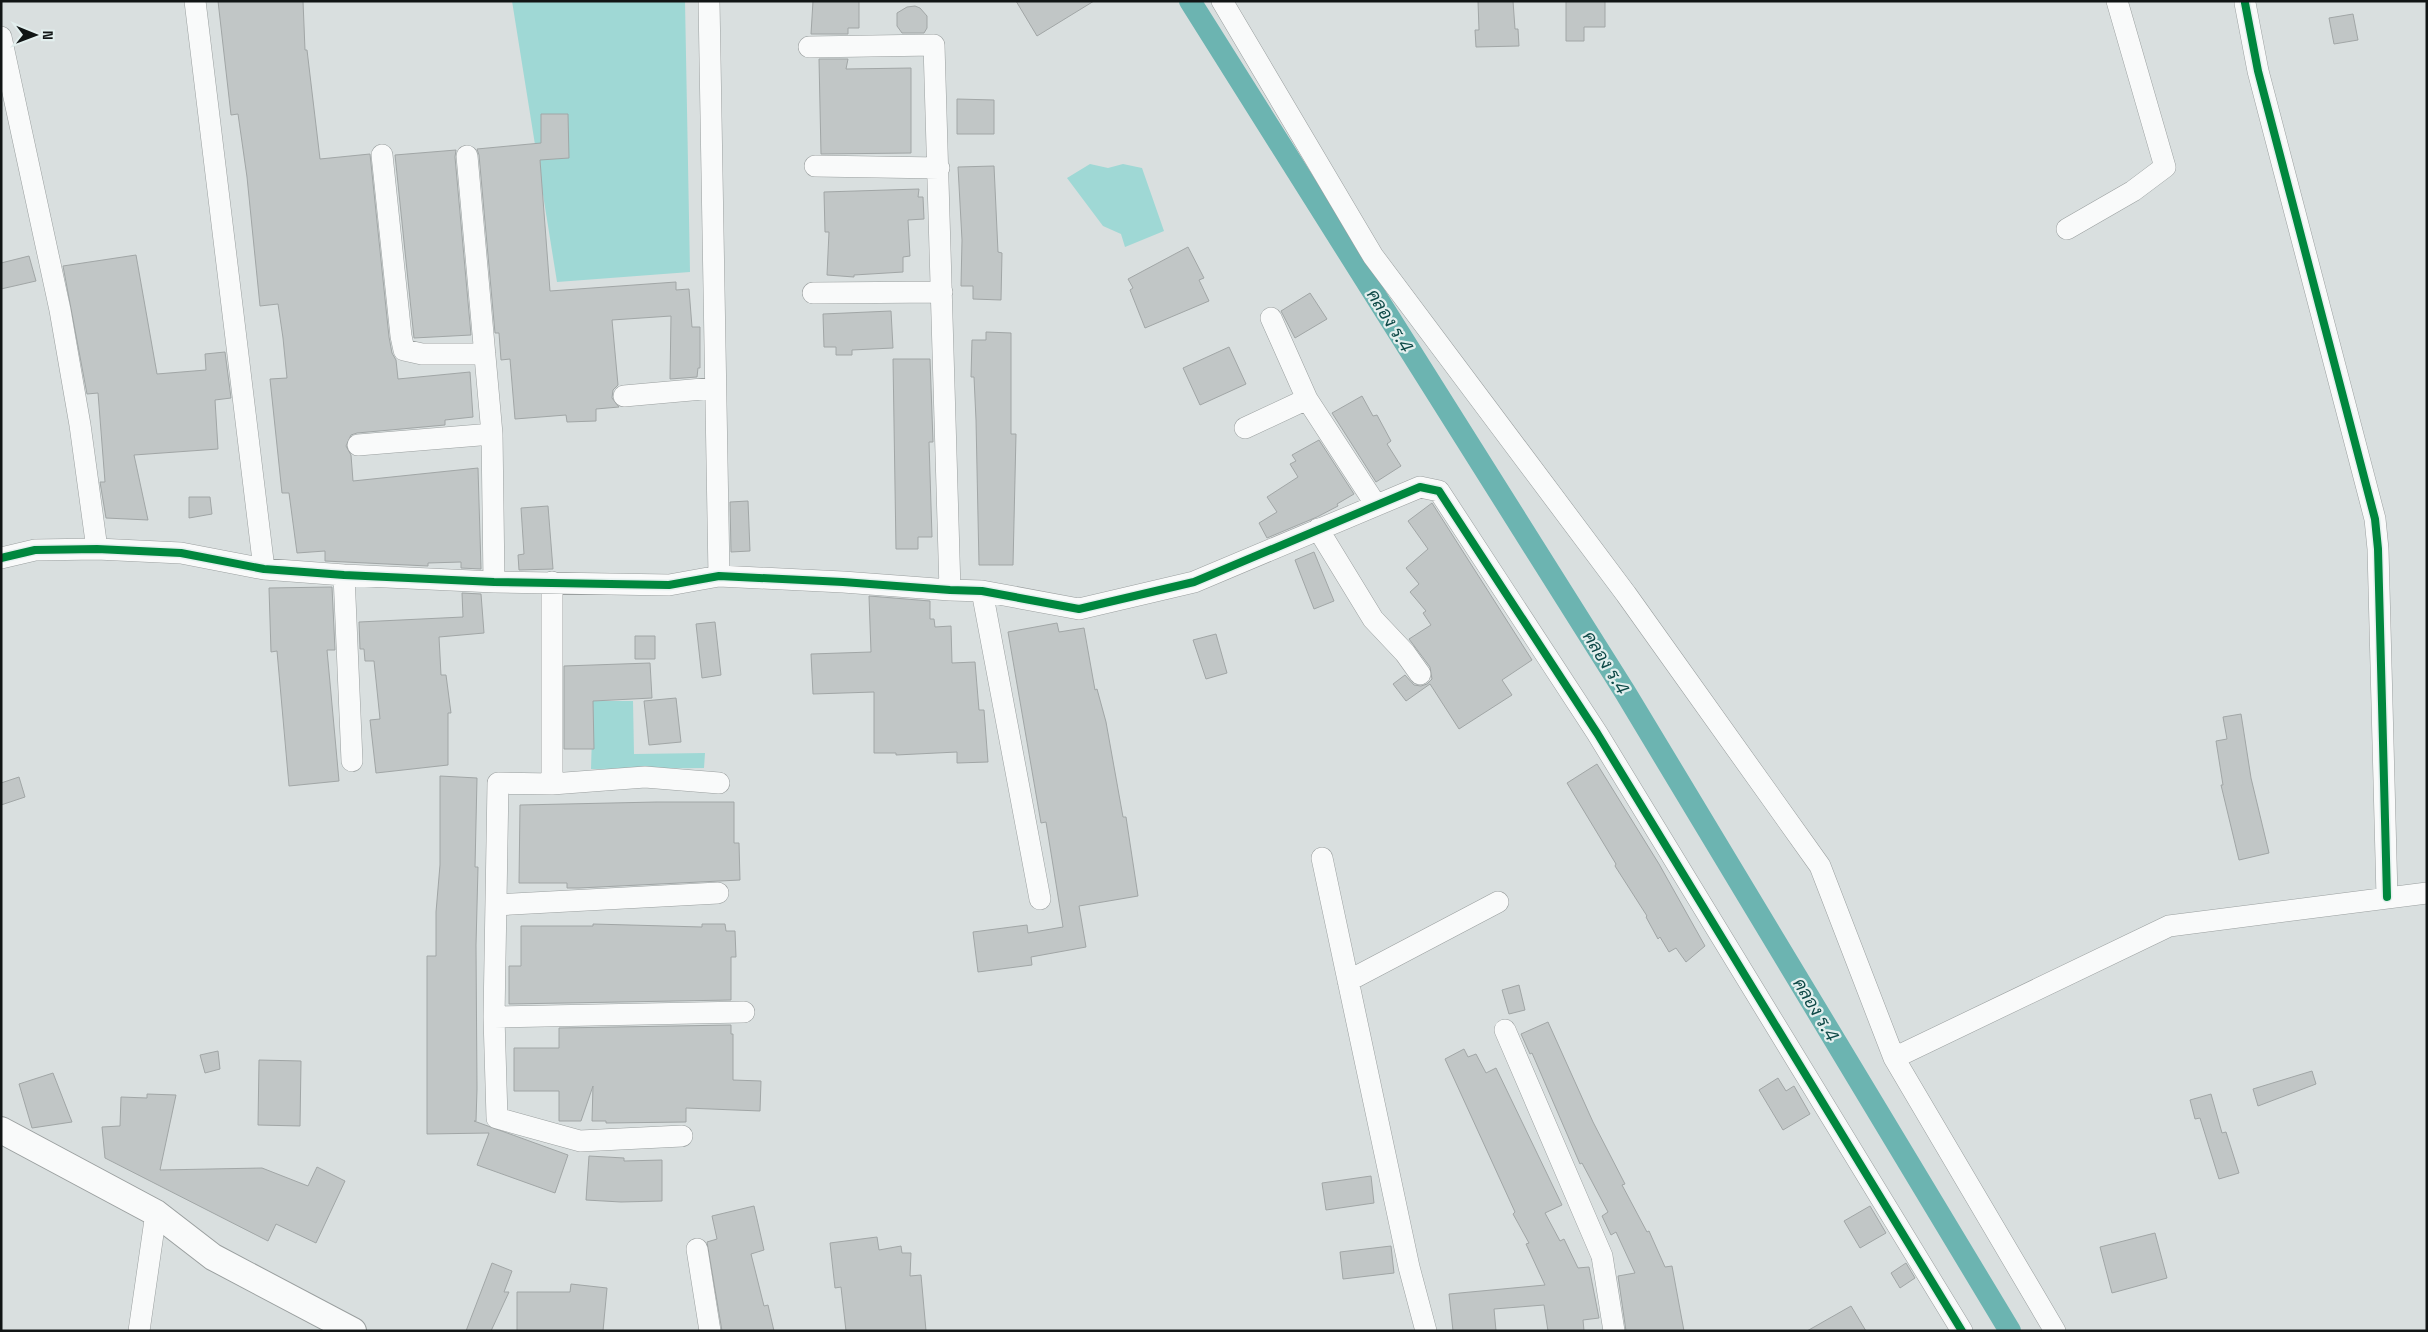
<svg xmlns="http://www.w3.org/2000/svg" width="2428" height="1332" viewBox="0 0 2428 1332" font-family="'Space Grotesk',Sarabun,sans-serif">
	<style>
		.green { fill: #9fd8d5 }
		.lines { fill: none; stroke-linecap: round; stroke-linejoin: round }
		.canal { stroke: #6cb4b1; stroke-width: 22 }
		.building { fill: #c1c6c6; stroke: #a1a6a6 }
		.minor-casing { stroke: #9a9f9f; stroke-width: 22 }
		.tertiary-casing { stroke: #9a9f9f; stroke-width: 28 }
		.minor { stroke: #f9fafa; stroke-width: 21 }
		.tertiary { stroke: #f9fafa; stroke-width: 26 }
		.cycleway-casing { stroke: #e3efee; stroke-width: 11 }
		.cycleway { stroke: #00873e; stroke-width: 8 }
		.labels { text-anchor: middle; dominant-baseline: central; stroke-width: 4.5; stroke-linejoin: round; paint-order: stroke }
		.water-label { font-size: 18px; font-style: italic; fill: #0e4947; stroke: #e3efee }
	</style>
	<rect width="100%" height="100%" fill="#d9dfdf"/>
	<path class="green" d="M512 1H685L690 272 557 282Z
		M1090 164 1108 168 1123 164 1142 168 1164 231 1125 247 1121 234 1103 226 1067 178Z
		M593 701H633L634 754 705 753 704 768 591 769Z"/>
	<g class="lines">
		<path class="canal" d="M1190 1 1625 692 2010 1331"/>
	</g>
	<path class="building" d="M218 1H303L305 50H307L320 159 370 154 389 337 392 353 396 360 398 379 470 372 473 417 445 420V425L357 433 351 435 346 446 351 455 353 481 478 468 481 569 461 568V562L428 563V566L325 561V551L297 553 289 493H282L270 379 287 378 283 338 278 304 260 306 247 177 238 114 231 115Z
		M813 1H859V28H848V34H811Z
		M1016 1H1094L1037 36Z
		M1478 1H1513L1515 29H1518L1519 46 1476 47 1475 30H1479Z
		M1566 1H1605V27H1584V41H1566Z
		M915 6 920 8 927 16V28L924 33H902L897 26V13L907 7Z
		M2353 14 2358 40 2334 44 2329 18Z
		M819 59H848L846 69 911 68V153L821 154Z
		M957 99 994 100V134H957Z
		M541 114H568L569 158 540 160 550 291 676 282V290L689 289 692 327H700V368H698L697 377 670 379 671 316 612 320 618 385 613 390 612 398 619 407 596 409V421L567 422 566 415 515 419 510 359 501 360 499 333H495L479 155 477 149 541 143Z
		M456 150 455 157 471 335 414 338 395 155Z
		M994 166 998 252 1002 253 1001 300 973 299V286H961L962 240 958 167Z
		M919 189 918 197H923L924 219 908 220 910 256 903 257V272L854 275V277L827 275 829 232H825L824 192Z
		M1188 247 1204 278 1199 280 1209 301 1145 328 1130 290 1133 288 1128 279Z
		M136 255 157 374 206 370 205 354 225 352 231 398 215 400 218 449 134 455 148 520 106 518 100 482H105L98 393 87 394 63 266Z
		M29 256 36 281 1 289V263Z
		M1310 293 1327 319 1295 338 1281 311Z
		M891 311 893 348 852 350V355H836V347H824L823 314Z
		M986 332 1011 333V434H1016L1013 565H979L976 420 974 377H971L972 340H986Z
		M1229 347 1246 384 1200 405 1183 368Z
		M893 359H930L933 442H929L932 537H918V549H896Z
		M1362 396 1373 416 1377 415 1391 441 1387 444 1401 466 1376 482 1332 413Z
		M1319 440 1354 494 1337 504 1338 506 1317 517 1267 538 1259 523 1277 512 1267 497 1298 477 1290 464 1296 461 1292 455Z
		M189 497H210L212 514 189 518Z
		M748 501 750 551 731 552 730 502Z
		M1432 503 1532 660 1502 680 1512 695 1459 729 1430 684 1406 701 1393 684 1405 675 1414 685 1421 686 1427 684 1432 679 1430 667 1409 639 1431 625 1423 613 1426 611 1410 592 1419 584 1406 568 1428 549 1408 521Z
		M548 506 553 569 519 570 518 555 524 554 521 508Z
		M1314 552 1334 601 1314 609 1295 560Z
		M332 587 335 650H327L339 781 289 786 277 651 271 652 269 588Z
		M462 593 481 594 484 633 439 637 441 675H446L451 713H448V765L376 773 370 720 380 719 374 661H365L364 649H360L359 622 463 617Z
		M869 596 930 601V619H934L935 627 951 626 952 663 975 662 979 710H984L988 762 957 763V752L896 755V753H874V692L813 694 811 654 871 652Z
		M715 622 721 675 702 678 696 624Z
		M1057 623 1059 632 1084 628 1095 690 1097 689 1106 722 1123 817H1126L1138 896 1079 906 1086 947 1031 957 1032 965 978 972 973 932 1027 925 1028 933 1063 927 1046 822 1041 823 1008 632Z
		M1216 634 1227 673 1206 679 1193 640Z
		M635 636H655V659H635Z
		M650 663 652 698 593 701 594 749H564V666Z
		M676 698 681 742 649 745 644 701Z
		M2241 714 2251 778 2269 853 2239 860 2221 785H2223L2216 741 2227 739 2223 717Z
		M1597 764 1659 864 1705 946 1686 962 1676 948 1669 952 1660 937 1658 939 1646 917 1647 916 1615 866 1616 864 1567 783Z
		M440 776 477 778 475 867H478L476 945 477 1089 476 1121H474L568 1155 555 1193 477 1165 489 1133 427 1134V956H436V912L440 865Z
		M19 777 25 797 1 805V783Z
		M657 802H734V843H739L740 880 579 888H567V883H519L520 805Z
		M593 924 702 927V924H725L726 931H735L736 957H731V1000L509 1004V966H521V926H593Z
		M1519 985 1525 1010 1509 1014 1502 990Z
		M1548 1022 1593 1122 1625 1184 1622 1185 1647 1232 1649 1231 1665 1267 1672 1266 1684 1331H1626L1618 1276 1635 1273 1616 1232 1611 1235 1602 1216 1608 1212 1582 1163 1580 1164 1532 1053 1530 1054 1521 1034Z
		M731 1025V1034H733V1080L761 1081 760 1111 686 1108V1122L606 1123V1121H592L593 1086 581 1121H559V1091H514V1048H559V1028Z
		M1464 1049 1468 1057 1476 1054 1486 1073 1496 1068 1562 1205 1545 1213 1560 1241 1564 1239 1578 1268 1589 1267 1599 1318 1583 1320 1584 1331H1548L1544 1305 1494 1309 1496 1331H1453L1449 1294 1545 1285 1526 1244 1529 1243 1513 1214 1515 1212 1445 1059Z
		M218 1051 220 1069 205 1073 200 1055Z
		M259 1060 301 1061 300 1126 258 1125Z
		M2312 1071 2316 1084 2258 1106 2253 1089Z
		M53 1073 72 1122 32 1128 19 1084Z
		M1778 1078 1786 1091 1794 1086 1810 1114 1783 1130 1759 1090Z
		M147 1094 176 1095 160 1170 262 1168 308 1186 317 1167 345 1181 316 1243 276 1224 268 1241 105 1158 102 1127 120 1126 121 1097 147 1098Z
		M2211 1094 2222 1133 2226 1132 2239 1173 2219 1179 2200 1118 2195 1119 2190 1100Z
		M589 1156 624 1158V1161L662 1160V1201L621 1202 586 1200Z
		M1371 1176 1374 1203 1326 1210 1322 1183Z
		M754 1206 764 1250 751 1254 764 1306 768 1305 774 1331H722L707 1242 717 1239 712 1216Z
		M1870 1206 1886 1233 1860 1248 1844 1221Z
		M2155 1233 2167 1278 2112 1293 2100 1247Z
		M877 1237 879 1250 901 1246 902 1253H911L910 1276 921 1275 926 1331H846L841 1287 835 1288 830 1243Z
		M1391 1246 1394 1273 1343 1279 1340 1252Z
		M492 1263 512 1271 504 1292H509L491 1331H466Z
		M1906 1263 1915 1278 1900 1288 1891 1273Z
		M571 1284 607 1288 603 1331H517V1292H570Z
		M1851 1306 1866 1331H1807Z"/>
	<g class="lines">
		<g class="minor-casing">
			<path id="minor" d="M195 1 264 569
				M709 1 719 576
				M1222 1 1373 256 1626 594 1820 866 1894 1058 2055 1331
				M2245 3 2258 71 2375 519 2378 549 2387 897
				M1 37 60 310 80 425 97 549
				M809 47 934 45 950 590
				M382 155 401 336 404 350 422 354H485
				M467 156 492 434 494 582
				M815 166 939 168
				M2067 229 2133 191 2165 167 2117 1
				M813 293 942 292
				M1271 318 1307 399 1376 505
				M624 396 714 388
				M1245 428 1307 399
				M358 445 492 434
				M1318 529 1373 619 1405 653 1420 674
				M1 558 35 550 97 549 181 553 264 569 344 575 494 582 669 585 719 576 843 582 950 590 982 591 1079 609 1194 582 1420 487 1439 491 1597 733 1962 1331
				M344 575 352 761
				M552 582V784L498 783 494 1017 497 1118 580 1141 682 1136
				M982 591 1040 899
				M552 784 645 777 719 783
				M1322 858 1409 1267 1426 1331
				M496 905 718 893
				M1348 981 1498 902
				M494 1017 744 1012
				M1505 1030 1602 1256 1614 1331
				M1894 1058 2169 926 2427 893
				M697 1249 710 1331
				M139 1331 156 1213"/>
		</g>
		<g class="tertiary-casing">
			<path id="tertiary" d="M1 1130 156 1213 213 1257 353 1331"/>
		</g>
		<use href="#minor" class="minor"/>
		<use href="#tertiary" class="tertiary"/>
		<g class="cycleway-casing">
			<path id="cycleway" d="M2245 3 2258 71 2375 519 2378 549 2387 897
				M1 558 35 550 97 549 181 553 264 569 344 575 494 582 669 585 719 576 843 582 950 590 982 591 1079 609 1194 582 1420 487 1439 491 1597 733 1962 1331"/>
		</g>
		<use href="#cycleway" class="cycleway"/>
	</g>
	<g class="labels">
		<g class="water-label">
			<text transform="translate(1390 320) rotate(58)">คลอง ร.4</text>
			<text transform="translate(1606 662) rotate(58)">คลอง ร.4</text>
			<text transform="translate(1816 1009) rotate(59)">คลอง ร.4</text>
		</g>
	</g>
	<rect width="2428" height="1332" fill="none" stroke="#111515" stroke-width="5"/>
	<g transform="translate(35 35) rotate(91)" stroke="#e3efee" stroke-width="4" paint-order="stroke">
	<path d="M0-4L9 19L0 12L-9 19Z" fill="#111515"/>
	<text y="-8" font-size="14" font-weight="bold" text-anchor="middle" fill="#111515">N</text>
	</g>
</svg>
